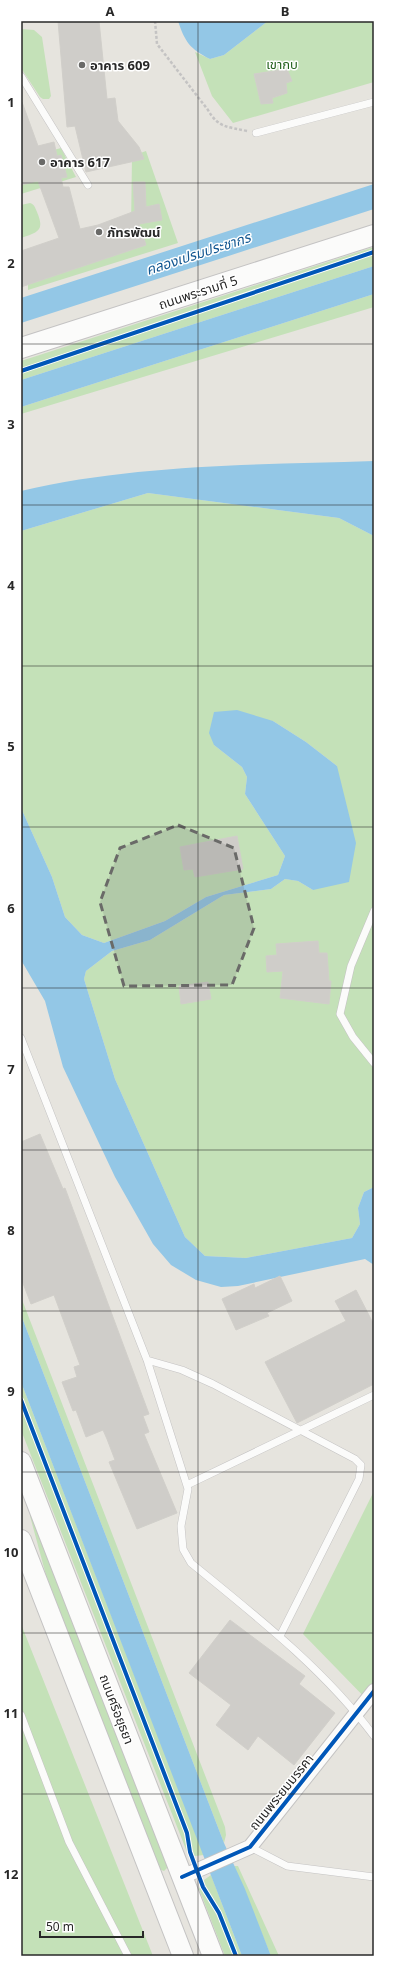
<svg xmlns="http://www.w3.org/2000/svg" width="395" height="1977" viewBox="0 0 395 1977" font-family="'Noto Sans','Noto Sans Thai',sans-serif">
	<style>
		.green { fill: #c4e1b8 }
		.water { fill: #93c7e6 }
		.building { fill: #cfcdc9; stroke: #d1cfca }
		.lines { fill: none; stroke-linecap: round; stroke-linejoin: round }
		.lane-casing { stroke: #c4c3c3; stroke-width: 8 }
		.street-casing { stroke: #c4c3c3; stroke-width: 16 }
		.secondary-casing { stroke: #c4c3c3; stroke-width: 22 }
		.path { stroke: #c4c3c3; stroke-width: 2.5; stroke-dasharray: 3 2; stroke-linecap: butt }
		.lane { stroke: #fbfbfa; stroke-width: 7 }
		.street { stroke: #fbfbfa; stroke-width: 14 }
		.secondary { stroke: #fbfbfa; stroke-width: 20 }
		.cycleway-casing { stroke: #fff; stroke-width: 6 }
		.cycleway { stroke: #0057b8; stroke-width: 4 }
		.marked { fill: #6a6a68; fill-opacity: 0.2; stroke: #6a6a68; stroke-width: 3; stroke-dasharray: 8 5; stroke-linejoin: round }
		.grid { fill: none; stroke: #282828; stroke-width: 1; stroke-opacity: 0.55 }
		.poi-dot { fill: #6a6a68; stroke: #fff; stroke-width: 1.5 }
		.labels { text-anchor: middle; dominant-baseline: central; stroke-width: 3; stroke-linejoin: round; paint-order: stroke }
		.park-label { font-size: 13px; fill: #23611c; stroke: #fff }
		.poi-label { font-size: 13px; font-weight: bold; fill: #282828; stroke: #fff; text-anchor: start }
		.street-label { font-size: 13px; fill: #282828; stroke: #fff }
		.water-label { font-size: 14px; font-style: italic; fill: #125791; stroke: #fff }
		.neatline { fill: none; stroke: #282828; stroke-width: 1.5 }
		.grid-label { font-size: 13px; text-anchor: middle; font-weight: bold; fill: #282828 }
	</style>
	<rect width="100%" height="100%" fill="#e6e4de"/>
	<path class="green" d="M268 21H374V82L233 123 212 96 195 52 210 59 224 55Z
		M21 29 34 30 42 37 51 96 49 99H43L40 97 21 68Z
		M61 148 76 177 21 194V159Z
		M146 151 178 243 28 290V277L131 228 132 156Z
		M30 203C34 204 35 207 37 212 45 231 38 232 21 238V205Z
		M374 247V266L21 380V361Z
		M374 294V307L21 414V407Z
		M148 493 339 518 374 536V1187L364 1192 358 1208 360 1224 352 1238 246 1258 205 1256 185 1237 115 1079 84 979 86 971 112 951 150 940 224 895 271 889 285 879 298 881 313 890 337 766 306 742 273 721 214 745 242 767 247 777 245 794 285 856 278 875 206 897 165 921 104 943 82 935 65 917 52 877 21 808V531Z
		M21 1297 225 1827 226 1835 224 1843 21 1315Z
		M21 1382 204 1855 195 1856 187 1852 21 1430Z
		M374 1491V1707L303 1634Z
		M35 1515 170 1865 164 1871 159 1869 46 1575 30 1516Z
		M21 1624 153 1956H21Z
		M234 1866H238L279 1956H271Z
		M211 1875 242 1956H225L199 1889 204 1880Z"/>
	<path class="water" d="M178 21H268L224 55 210 59C190 49 185 42 178 21Z
		M374 184V209L21 323V298Z
		M374 266V294L21 407V380Z
		M374 461V536L339 518 148 493 21 531V491C137 464 256 465 374 461Z
		M237 710 273 721 306 742 337 766 356 843 349 882 313 890 298 881 285 879 271 889 224 895 150 940 112 951 86 971 84 979 115 1079 185 1237 205 1256 246 1258 352 1238 360 1224 358 1208 364 1192 374 1187V1265L365 1259 238 1286 221 1287 196 1280 171 1265 153 1244 115 1177 63 1067 45 1001 21 960V808L52 877 65 917 82 935 104 943 165 921 206 897 278 875 285 856 245 794 247 777 242 767 214 745 209 733 214 712Z
		M21 1315 224 1843 245 1889 271 1956H242L21 1382Z"/>
	<path class="building" d="M58 21H99L107 99 115 98 118 121 139 147 144 159 86 172 75 126 67 127Z
		M287 69 292 81 286 83 287 93 272 98 273 103 261 104 254 74Z
		M21 102H22L38 146 54 142 57 156 61 155 67 177 61 178 63 187H69L80 229 98 225 135 211 133 182H145L146 207 159 204 162 220 139 224 146 245 21 287V251L59 238 38 181 21 185Z
		M237 836 243 869 195 877 193 869 184 870 180 847Z
		M318 941 319 953H327L329 981H331L329 1004 280 998 283 971 267 972 266 956 277 955 276 944Z
		M208 982 211 999 181 1004 179 986Z
		M40 1134 63 1189 65 1188 149 1414 143 1416 149 1432 144 1434 177 1513 137 1529 109 1462 115 1460 107 1439 103 1430 86 1437 76 1410 73 1411 62 1382 77 1377 74 1367 80 1365 54 1295 31 1304 21 1278V1142Z
		M280 1276 292 1301 267 1313 269 1316 236 1330 222 1299 254 1284 255 1288Z
		M356 1290 374 1325V1384L297 1423 265 1362 346 1321 335 1301Z
		M230 1620 305 1676 299 1684 335 1713 294 1765 258 1736 248 1750 216 1725 231 1705 189 1673Z"/>
	<g class="lines">
		<g class="lane-casing">
			<path id="lane" d="M21 76 88 185
				M256 133 374 102
				M374 911 351 966 340 1014 353 1037 374 1063
				M21 1038 147 1360 188 1489 181 1526 183 1549 191 1563C256 1616 324 1669 374 1736
				M147 1360 182 1370 213 1384 355 1459 361 1465 359 1479 280 1636
				M187 1485 374 1395
				M21 1715 69 1842 128 1956
				M250 1847 287 1866 374 1877"/>
		</g>
		<g class="street-casing">
			<path id="street" d="M182 1877 250 1847 374 1691"/>
		</g>
		<g class="secondary-casing">
			<path id="secondary" d="M21 348 374 235
				M21 1462 213 1956
				M21 1540 183 1956"/>
		</g>
		<path class="path" d="M155 21 157 44 208 110C218 128 229 127 247 131"/>
		<use href="#lane" class="lane"/>
		<use href="#street" class="street"/>
		<use href="#secondary" class="secondary"/>
		<g class="cycleway-casing">
			<path id="cycleway" d="M21 371 374 252
				M21 1400 187 1833 190 1852 203 1887 219 1913 236 1956
				M182 1877 250 1847 374 1691"/>
		</g>
		<use href="#cycleway" class="cycleway"/>
	</g>
	<path class="marked" d="M178 825 234 848 254 928 232 985 124 986 100 902 120 848Z"/>
	<path class="grid" d="M198 21V1956M21 183H374M21 344H374M21 505H374M21 666H374M21 827H374M21 988H374M21 1150H374M21 1311H374M21 1472H374M21 1633H374M21 1794H374"/>
	<g class="poi-dot">
		<circle cx="82" cy="65" r="4"/>
		<circle cx="42" cy="162" r="4"/>
		<circle cx="99" cy="232" r="4"/>
	</g>
	<g class="labels">
		<g class="park-label">
			<text x="282" y="64">เขากบ</text>
		</g>
		<g class="poi-label">
			<text x="90" y="65">อาคาร 609</text>
			<text x="50" y="162">อาคาร 617</text>
			<text x="107" y="232">ภัทรพัฒน์</text>
		</g>
		<g class="street-label">
			<text transform="translate(198 292) rotate(-18)">ถนนพระรามที่ 5</text>
			<text transform="translate(117 1709) rotate(69)">ถนนศรีอยุธยา</text>
			<text transform="translate(281 1792) rotate(-51)">ถนนพระยมมรรคา</text>
		</g>
		<g class="water-label">
			<text transform="translate(198 253) rotate(-18)">คลองเปรมประชากร</text>
		</g>
	</g>
	<rect width="395" height="1977" fill="none" stroke="#ffffff" stroke-width="44"/>
	<path d="M40 1931v6h103v-6" fill="none" stroke="#282828" stroke-width="2"/>
	<text x="46" y="1931" font-size="12" fill="#282828" stroke="#ffffff" stroke-width="3" paint-order="stroke">50 m</text>
	<rect x="22" y="22" width="351" height="1933" class="neatline"/>
	<g class="grid-label">
		<text x="110" y="16">A</text>
		<text x="285" y="16">B</text>
		<text x="11" y="107">1</text>
		<text x="11" y="268">2</text>
		<text x="11" y="429">3</text>
		<text x="11" y="590">4</text>
		<text x="11" y="751">5</text>
		<text x="11" y="913">6</text>
		<text x="11" y="1074">7</text>
		<text x="11" y="1235">8</text>
		<text x="11" y="1396">9</text>
		<text x="11" y="1557">10</text>
		<text x="11" y="1718">11</text>
		<text x="11" y="1879">12</text>
	</g>
</svg>
